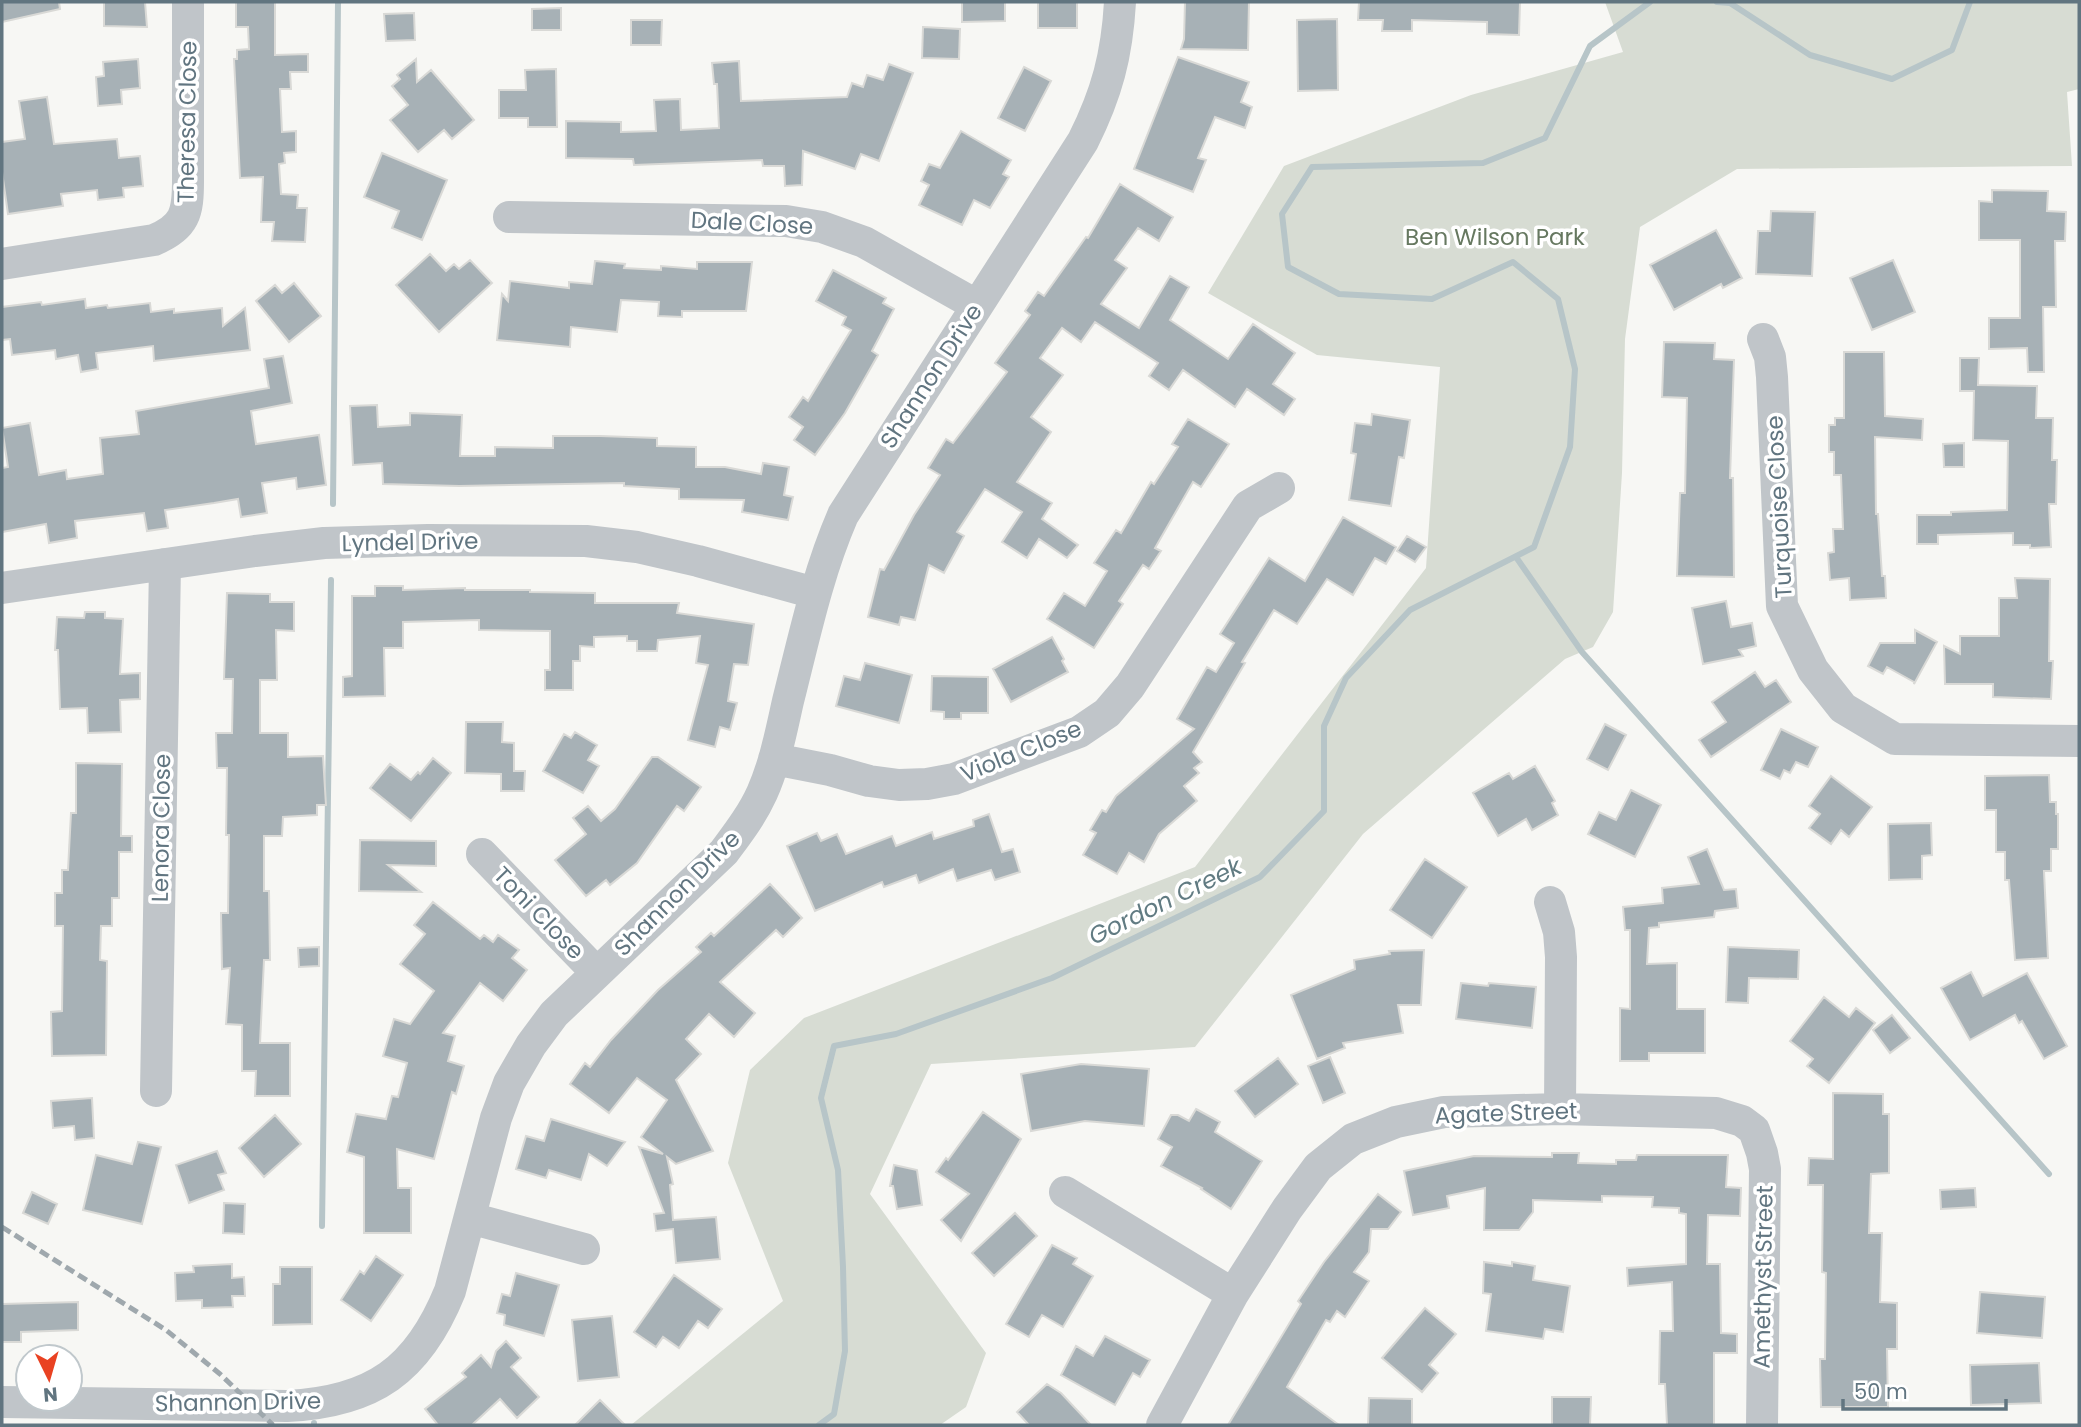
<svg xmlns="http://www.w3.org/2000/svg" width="2081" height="1427" viewBox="0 0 2081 1427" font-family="Poppins,sans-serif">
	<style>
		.green { fill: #d7dcd3 }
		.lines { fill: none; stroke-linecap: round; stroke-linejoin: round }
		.stream { stroke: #b7c5c8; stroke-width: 6 }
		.building { fill: #a7b1b6; stroke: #d9d9d6; stroke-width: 2 }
		.minor { stroke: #c0c5c9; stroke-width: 32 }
		.rail { stroke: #9fa8ad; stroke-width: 5; stroke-dasharray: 10 5; stroke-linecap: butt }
		.labels { text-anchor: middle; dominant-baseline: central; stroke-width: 7; stroke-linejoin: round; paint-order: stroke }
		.street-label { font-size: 23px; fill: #617580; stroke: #fff }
		.park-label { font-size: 23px; fill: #667860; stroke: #fff }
		.water-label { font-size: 24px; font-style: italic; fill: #617b82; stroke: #fff }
	</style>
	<rect width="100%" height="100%" fill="#f7f7f4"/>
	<path class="green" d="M1605 2H2079V89L2067 92 2072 166 1737 169 1640 227 1625 339 1622 473 1613 612 1593 647 1565 659 1363 834 1195 1047 931 1064 870 1194 986 1353 966 1407 940 1425H631L783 1301 728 1163 750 1070 804 1018 1195 867 1426 568 1440 367 1317 355 1208 293 1284 166 1471 95 1623 52Z"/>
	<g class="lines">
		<path class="stream" d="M1717 2 1730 3 1810 55 1892 79 1952 50 1970 2
			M333 504 338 2
			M1516 557 1582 652 2049 1174
			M322 1226 331 580
			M314 1425V1423
			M819 1425 834 1414 845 1351 843 1267 838 1170 821 1098 834 1046 896 1034 1052 978 1260 877 1324 811V726L1346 678 1410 610 1534 547 1570 447 1575 369 1558 299 1513 262 1432 299 1339 294 1288 267 1282 214 1312 167 1483 163 1545 138 1590 46 1650 2"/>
	</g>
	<path class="building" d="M2 2H59L60 9 2 22Z
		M104 2H145L147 27 104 26Z
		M236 2H275V55L308 54V72H290L291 89H280L282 132 296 131V152L284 153 285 163 279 164 281 194 298 195 297 208H307L305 242 272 241 274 222H261L263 177 240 178 234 59H237V50L249 49 248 27H236Z
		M962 2H1005V21L962 22Z
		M1038 2H1077V28H1038Z
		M1185 2H1249L1248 50 1181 49 1184 39Z
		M1359 2H1520L1519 35 1487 34V22L1412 20V31H1382L1383 20H1358Z
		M561 8V30H532V9Z
		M414 13 415 40 386 41 384 14Z
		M1337 19 1338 90 1298 91 1297 20Z
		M631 20H662L661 45H631Z
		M923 27 960 29 959 59 922 58Z
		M1178 57 1249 82 1241 102 1252 107 1245 128 1215 117 1198 158 1206 160 1193 192 1134 169Z
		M138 59 140 88 121 90 122 104 98 106 96 77 104 76 103 62Z
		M416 59 417 82 431 70 474 120 452 139 444 130 418 152 390 120 408 105 392 86 400 79 397 75Z
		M739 61 741 101 847 97 852 83 863 87 867 75 883 80 889 64 913 73 879 161 861 154 855 169 803 151 802 185 785 186 784 166H763L762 160 634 165 633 159 566 158V121L621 122V132L656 131 654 100 680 99 681 130 719 128 717 84H714L712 63Z
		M1024 67 1051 81 1025 131 998 118Z
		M556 69 557 127H528V118H499V90H526L525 70Z
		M47 97 54 144 117 139 119 158 140 156 143 186 123 188 124 197 98 200 97 190 61 194 63 206 8 214 2 172V142L25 139 19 101Z
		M961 131 1011 160 1003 174 1009 177 990 208 974 200 962 225 919 205 929 185 921 181 929 164 940 168Z
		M382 153 447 180 422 240 392 228 399 211 364 197Z
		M1120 184 1173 217 1159 241 1138 228 1115 260 1127 268 1101 304 1139 328 1170 276 1189 287 1170 320 1228 359 1253 324 1295 353 1273 384 1295 399 1284 415 1247 389 1235 407 1183 370 1169 390 1149 376 1158 363 1095 322 1081 342 1062 328 1040 358 1063 375 1031 417 1051 432 1017 482 1052 503 1042 519 1078 545 1067 558 1039 539 1027 558 1002 542 1022 512 985 489 957 532 964 536 944 573 929 565 915 620 901 617 899 625 868 617 880 569 884 570 914 515 940 475 928 468 946 439 953 443 1007 372 995 363 1030 315 1025 311 1038 292 1044 296 1086 237 1088 238Z
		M1992 190 2048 191 2047 211 2066 212 2065 241H2055L2056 307H2043L2044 372H2028L2027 348 1989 349V318H2020V240H1979V201L1992 202Z
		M1771 211 1815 212 1812 276 1756 274 1758 231H1770Z
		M1716 230 1742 278 1723 288 1721 284 1674 310 1650 265Z
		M430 254 446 271 454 264 459 269 470 260 492 283 439 332 396 285Z
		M1893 260 1915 312 1872 330 1850 278Z
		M595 261 625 264 624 268 661 270V266L697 269V262H752L746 311H682V317L658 316 659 302 621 300 617 332 571 327 570 347 497 340 502 294 508 301 510 281 569 288V282L592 284Z
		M833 270 886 298 883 303 894 309 872 351 878 355 845 413 815 455 794 440 803 427 789 417 803 397 808 401 851 330 842 325 846 317 816 301Z
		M294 283 321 316 289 342 256 301 275 285 282 293Z
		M85 299 86 308 107 305 108 308 150 303 151 312 174 309V313L222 308 223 326 245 308 250 350 154 361 153 346 96 353 98 369 81 372 78 355 56 359 55 350 12 355 10 339 2 340V307L41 302 42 305Z
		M1664 342 1715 343 1714 359 1734 360 1730 478H1733L1734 577 1677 576 1680 493H1685L1687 398 1662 397Z
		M1844 352H1884L1885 416 1923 419 1922 440 1875 437 1876 514H1878L1882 576H1885L1886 598 1850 600 1849 578 1830 580 1828 553 1834 552 1833 529H1843L1841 475H1834V452H1829V425H1835V418H1844Z
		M283 356 292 403 251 411 256 444 319 435 326 485 297 489 296 478 262 483 267 513 241 517 238 499 214 503 165 510 168 528 147 531 144 513 75 521 77 538 49 543 46 524 2 532V468L8 467 2 428 30 423 39 475 66 470 67 479 103 474 100 438 139 434 136 411 269 388 264 359Z
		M1960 358H1979L1978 385 2037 386 2036 418H2053L2052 460H2057L2056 504H2049L2051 547 2030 548V545H2013V533L1938 535V544H1917V515H1951V512L2007 510 2008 441 1973 440 1974 391H1960Z
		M377 405 378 427 410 425V413L462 415 460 456H495V447L553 448V436H600L657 438V446L696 447V467H725L761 474 763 463 789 467 784 495 793 497 788 520 742 512 744 500 679 499V489L624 486V483L459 486 383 484 382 463 353 465 350 406Z
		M1372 414 1410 420 1404 458 1399 457 1391 506 1349 500 1356 454 1351 453 1355 423 1371 425Z
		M1188 419 1229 444 1201 487 1193 482 1155 548 1161 551 1149 569 1143 565 1119 601 1123 604 1094 648 1047 619 1064 593 1085 606 1107 571 1094 563 1116 530 1121 533 1151 482 1154 484 1178 447 1172 444Z
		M1964 443V467H1944L1943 444Z
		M1343 517 1396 547 1386 564 1375 558 1353 595 1327 579 1297 624 1274 610 1242 662 1245 663 1193 752 1202 762 1194 768 1199 773 1184 786 1197 801 1159 834 1144 862 1129 853 1117 874 1083 855 1096 833 1090 830 1102 810 1106 812 1116 796 1194 729 1177 719 1207 667 1216 672 1234 643 1220 634 1269 558 1305 581Z
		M1407 536 1426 547 1415 562 1397 551Z
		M2015 578 2050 579 2049 661H2053L2051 699 1993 697V684H1945L1944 646 1960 654V636H1999V598H2017Z
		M375 586H403V590L465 588V590H530V592L595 593V603H679L677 613 754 624 748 665 734 664 728 701 737 703 730 730 720 727 715 747 688 740 708 665 696 663 700 636 658 640 657 651H637V641H627V636L594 637V647L580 646V661H573V690H545V670H550V631L479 630V620L403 622V648H384L385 696 343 697V677L352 676V596H375Z
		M227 593 270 594V602H294V631L276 630 277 680H260V733H288V757L323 756 326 805H317V815L283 817 282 836H264V891H269L270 960H264L260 1043H290V1096H255L256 1071H242V1025L226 1024 230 968 222 969 221 913H228L229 835H226L227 768H217L216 733H232L233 679H224Z
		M1726 601 1731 627 1752 623 1756 646 1739 650 1743 656 1703 664 1692 608Z
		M85 612H105V618L123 619 120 674 140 673V699L120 700 121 732 88 733 87 708 60 709 58 650H55L57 617 84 618Z
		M1915 630 1937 642 1914 684V682L1887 667 1883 674 1868 666 1880 643H1915Z
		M1052 637 1064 659 1062 661 1068 672 1011 702 993 669Z
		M865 663 912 675 899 723 836 706 844 676 860 680Z
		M1755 672 1765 687 1776 680 1791 702 1711 757 1699 740 1726 722 1712 702Z
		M932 676 988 677V713H961V719H944V712L931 711Z
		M466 722H503L502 742 514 743V771H525L524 791H501V774L465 773Z
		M1605 724 1626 735 1608 770 1587 759Z
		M1781 729 1818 747 1808 767 1796 762 1790 773 1784 770 1780 779 1761 770Z
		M575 732 597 745 588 760 599 766 583 793 543 771 564 734 571 738Z
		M652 757H658L701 787 684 811 677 806 637 863 610 885 606 880 586 896 555 860 586 834 573 818 588 806 601 821 615 809Z
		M433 758 451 773 411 821 370 788 390 764 411 780 418 772 420 774Z
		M76 763 122 764 121 836H132V852H119V898H112V926H101L100 960 107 961 106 1055 52 1056 51 1012 62 1011 63 926H55V893H62V870H68L71 813H76Z
		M1535 766 1555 801 1552 803 1558 815 1532 830 1526 819 1498 836 1473 793 1509 773 1513 779Z
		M2049 775 2050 802H2056V814H2058V849H2051V871H2044L2048 958 2015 960 2009 880H2005V852H1996V810H1985V776Z
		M1831 776 1872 807 1849 837 1841 830 1831 844 1809 828 1820 814 1809 806Z
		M1631 790 1661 805 1635 857 1588 834 1599 812 1616 820Z
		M989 814 1002 852 1013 849 1020 872 995 880 991 870 957 881 953 869 919 883 916 875 884 887 882 882 815 911 787 846 817 833 821 841 837 834 846 854 892 836 896 846 932 832 934 839 974 826 973 820Z
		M1931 823 1932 855 1922 856V879L1889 880 1888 824Z
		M360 840 436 841V866L388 865 421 892 359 891Z
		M1707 849 1724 890 1736 889 1738 908 1715 911 1714 917 1659 923V927L1649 928 1647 964 1677 963V1009H1705V1053H1649V1061H1620V1008L1630 1009V930H1625L1623 907 1663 903 1662 888 1699 884 1688 857Z
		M1425 859 1467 887 1432 938 1390 910Z
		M770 884 802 918 783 937 776 930 720 982 755 1013 734 1037 709 1014 686 1039 701 1054 676 1080 713 1151 676 1164 667 1157 673 1184 670 1185 673 1220 716 1217 720 1259 676 1263 673 1229 656 1231 654 1214 664 1213 639 1147 663 1154 641 1137 667 1100 637 1078 609 1113 570 1084 585 1063 590 1067 611 1040 658 990 701 952 696 947 711 933 714 936Z
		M433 902 480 939 484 935 493 942 498 935 519 950 512 958 527 970 503 1001 480 983 443 1033 455 1036 448 1061 464 1066 456 1094 452 1092 434 1159 397 1149 398 1188H411V1233H364V1157L347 1152 356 1114 386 1119 392 1096 398 1097 407 1063 383 1056 394 1019 410 1024 434 991 400 964 425 934 414 925Z
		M319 947V966L299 967 298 948Z
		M1728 947 1799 950 1798 979 1749 978 1748 1003 1726 1002Z
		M1424 950 1421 1005H1398L1403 1033 1343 1043 1345 1048 1317 1059 1291 995 1355 969 1354 960 1390 954 1389 951Z
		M1971 972 1983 996 2027 973 2067 1046 2044 1059 2022 1021 2019 1023 2015 1015 1970 1040 1941 988Z
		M1461 983 1488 986 1489 983 1536 987 1532 1028 1456 1019Z
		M1824 997 1849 1017 1856 1008 1875 1023 1829 1083 1807 1066 1813 1059 1790 1041Z
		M1892 1015 1910 1038 1890 1053 1873 1030Z
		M1330 1057 1345 1093 1323 1103 1308 1066Z
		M1278 1058 1298 1084 1255 1117 1235 1091Z
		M1081 1064 1149 1069 1144 1126 1085 1121 1031 1131 1021 1074Z
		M1833 1093 1883 1094V1114H1889V1173L1871 1174 1869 1233H1882L1880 1302 1897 1303V1349H1887L1888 1407H1821L1820 1359H1825L1826 1273 1822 1272 1823 1185H1808L1809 1158 1833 1159Z
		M92 1098 94 1138 75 1140 74 1126 53 1128 51 1101Z
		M1196 1109 1220 1122 1215 1132 1262 1161 1231 1209 1201 1189 1202 1188 1161 1166 1172 1147 1158 1139 1171 1115H1178L1189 1121Z
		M983 1112 1021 1139 961 1241 941 1220 969 1194 936 1172 946 1158 948 1160Z
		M275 1115 301 1144 264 1177 239 1148Z
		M551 1119 625 1142 607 1166 589 1154 581 1180 549 1170 546 1178 516 1169 526 1136 544 1141Z
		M138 1142 161 1147 142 1224 83 1210 96 1155 132 1164Z
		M217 1151 226 1173 218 1175 224 1190 189 1203 176 1165Z
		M1552 1153H1579L1578 1163 1616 1164V1160H1636L1637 1155H1728L1726 1187 1741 1188 1740 1216 1708 1215 1707 1264H1720L1721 1333 1737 1334V1353H1714V1425H1667L1665 1384H1659L1660 1331H1673L1672 1282 1628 1286 1627 1268 1686 1264V1214L1679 1213V1208L1652 1207 1653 1197 1602 1196V1202L1533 1200V1212L1519 1230H1484L1485 1188 1447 1196 1449 1208 1413 1215 1404 1171 1474 1156 1552 1157Z
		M894 1165 917 1170 922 1205 897 1209 893 1186H890Z
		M1975 1188 1976 1207 1941 1209 1940 1190Z
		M32 1192 57 1204 48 1224 23 1213Z
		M1378 1194 1401 1212 1388 1229H1371L1369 1252 1354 1272 1369 1281 1345 1317 1337 1311 1330 1322 1326 1320 1287 1387 1339 1425H1228L1301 1304 1298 1301 1324 1262Z
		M224 1203 245 1204 244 1234 223 1233Z
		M1015 1213 1037 1236 994 1276 972 1253Z
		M1052 1245 1077 1258 1073 1264 1093 1276 1063 1327 1042 1315 1029 1337 1006 1324Z
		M376 1256 403 1275 371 1321 341 1300 360 1271 364 1274Z
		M1484 1262 1512 1266V1262L1535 1266 1533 1280 1570 1286 1563 1332 1545 1329 1543 1339 1486 1331 1491 1294 1483 1293Z
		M232 1264V1278L244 1277 245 1296H232L233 1307 202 1308V1300L176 1301 175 1273 194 1272 193 1266Z
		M280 1267H312V1324L273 1325V1284H280Z
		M516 1273 559 1285 544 1336 504 1325 505 1315 497 1313 502 1294 510 1296Z
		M674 1275 722 1309 708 1328 698 1321 679 1348 663 1337 656 1347 634 1332Z
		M1980 1292 2045 1297 2042 1338 1977 1333Z
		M78 1302V1330L21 1332V1342H2V1304Z
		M1425 1308 1456 1334 1429 1365 1438 1373 1422 1392 1382 1358Z
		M612 1316 619 1377 578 1381 572 1320Z
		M1105 1336 1150 1360 1140 1377 1133 1373 1115 1405 1061 1375 1076 1346 1093 1356Z
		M506 1341 521 1358 511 1367 539 1397 517 1418 500 1399 472 1425H438L425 1409 466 1377 462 1373 481 1355 491 1367 496 1351Z
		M2039 1363 2041 1403 1971 1405 1970 1365Z
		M1047 1384 1061 1393 1091 1425H1029L1017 1412Z
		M1552 1397H1591L1590 1425H1552Z
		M1369 1398 1412 1399V1425H1368Z
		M600 1400 625 1425H575Z"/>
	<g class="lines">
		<path class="minor" d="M509 217 786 221 822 227 864 242 976 305
			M2 264 154 240C185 227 188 213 188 181V2
			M1763 339 1770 357 1772 377 1782 606 1813 670 1843 708 1895 739 2079 741
			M2 588 255 551 324 543 428 540 586 541 637 547 698 561 815 593
			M774 759 830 770 869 781 899 785 927 784 954 779 1079 732 1107 713 1130 686 1248 506 1279 488
			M482 854 597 973
			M1550 902 1559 932 1561 957 1560 1109
			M156 1091 165 564
			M1065 1192 1233 1294
			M470 1218 584 1249
			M2 1402 287 1406C373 1402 418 1370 450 1291L496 1118 509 1083 531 1045 554 1014 724 852C738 833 752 815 762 793 775 764 781 732 788 701 804 638 817 575 843 515L1083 141C1107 93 1117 55 1120 2
			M1162 1425 1233 1294 1287 1209 1318 1167 1353 1139 1396 1122 1444 1112 1560 1109 1716 1113 1742 1121 1754 1130 1762 1153 1765 1169 1762 1425"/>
		<path class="rail" d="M2 1227 166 1330 220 1374 273 1425"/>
	</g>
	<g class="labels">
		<g class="street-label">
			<text transform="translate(187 122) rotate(-89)">Theresa Close</text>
			<text transform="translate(752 223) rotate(3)">Dale Close</text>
			<text transform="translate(931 376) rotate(-57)">Shannon Drive</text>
			<text transform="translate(1779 507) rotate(-93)">Turquoise Close</text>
			<text transform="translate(410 542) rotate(-1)">Lyndel Drive</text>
			<text transform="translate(1021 751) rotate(-22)">Viola Close</text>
			<text transform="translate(161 828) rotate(-89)">Lenora Close</text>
			<text transform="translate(677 893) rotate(-45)">Shannon Drive</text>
			<text transform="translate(539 913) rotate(46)">Toni Close</text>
			<text transform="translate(1506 1113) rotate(-2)">Agate Street</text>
			<text transform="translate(1763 1277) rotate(-89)">Amethyst Street</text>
			<text transform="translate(238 1402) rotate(-1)">Shannon Drive</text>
		</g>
		<g class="park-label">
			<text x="1495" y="237">Ben Wilson Park</text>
		</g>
		<g class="water-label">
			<text transform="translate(1165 901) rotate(-26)">Gordon Creek</text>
		</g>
	</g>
	<rect width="2081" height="1427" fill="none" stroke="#617580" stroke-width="7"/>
	<g transform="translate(49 1378) rotate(175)"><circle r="33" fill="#ffffff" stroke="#c0c8cc" stroke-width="2"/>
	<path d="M0-5L12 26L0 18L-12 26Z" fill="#e94222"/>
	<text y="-10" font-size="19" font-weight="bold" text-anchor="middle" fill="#617580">N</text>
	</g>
	<path d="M1843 1399v10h163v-10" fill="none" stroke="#617580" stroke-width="3.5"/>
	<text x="1854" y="1399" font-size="21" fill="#617580" stroke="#ffffff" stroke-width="5" paint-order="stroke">50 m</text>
</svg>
